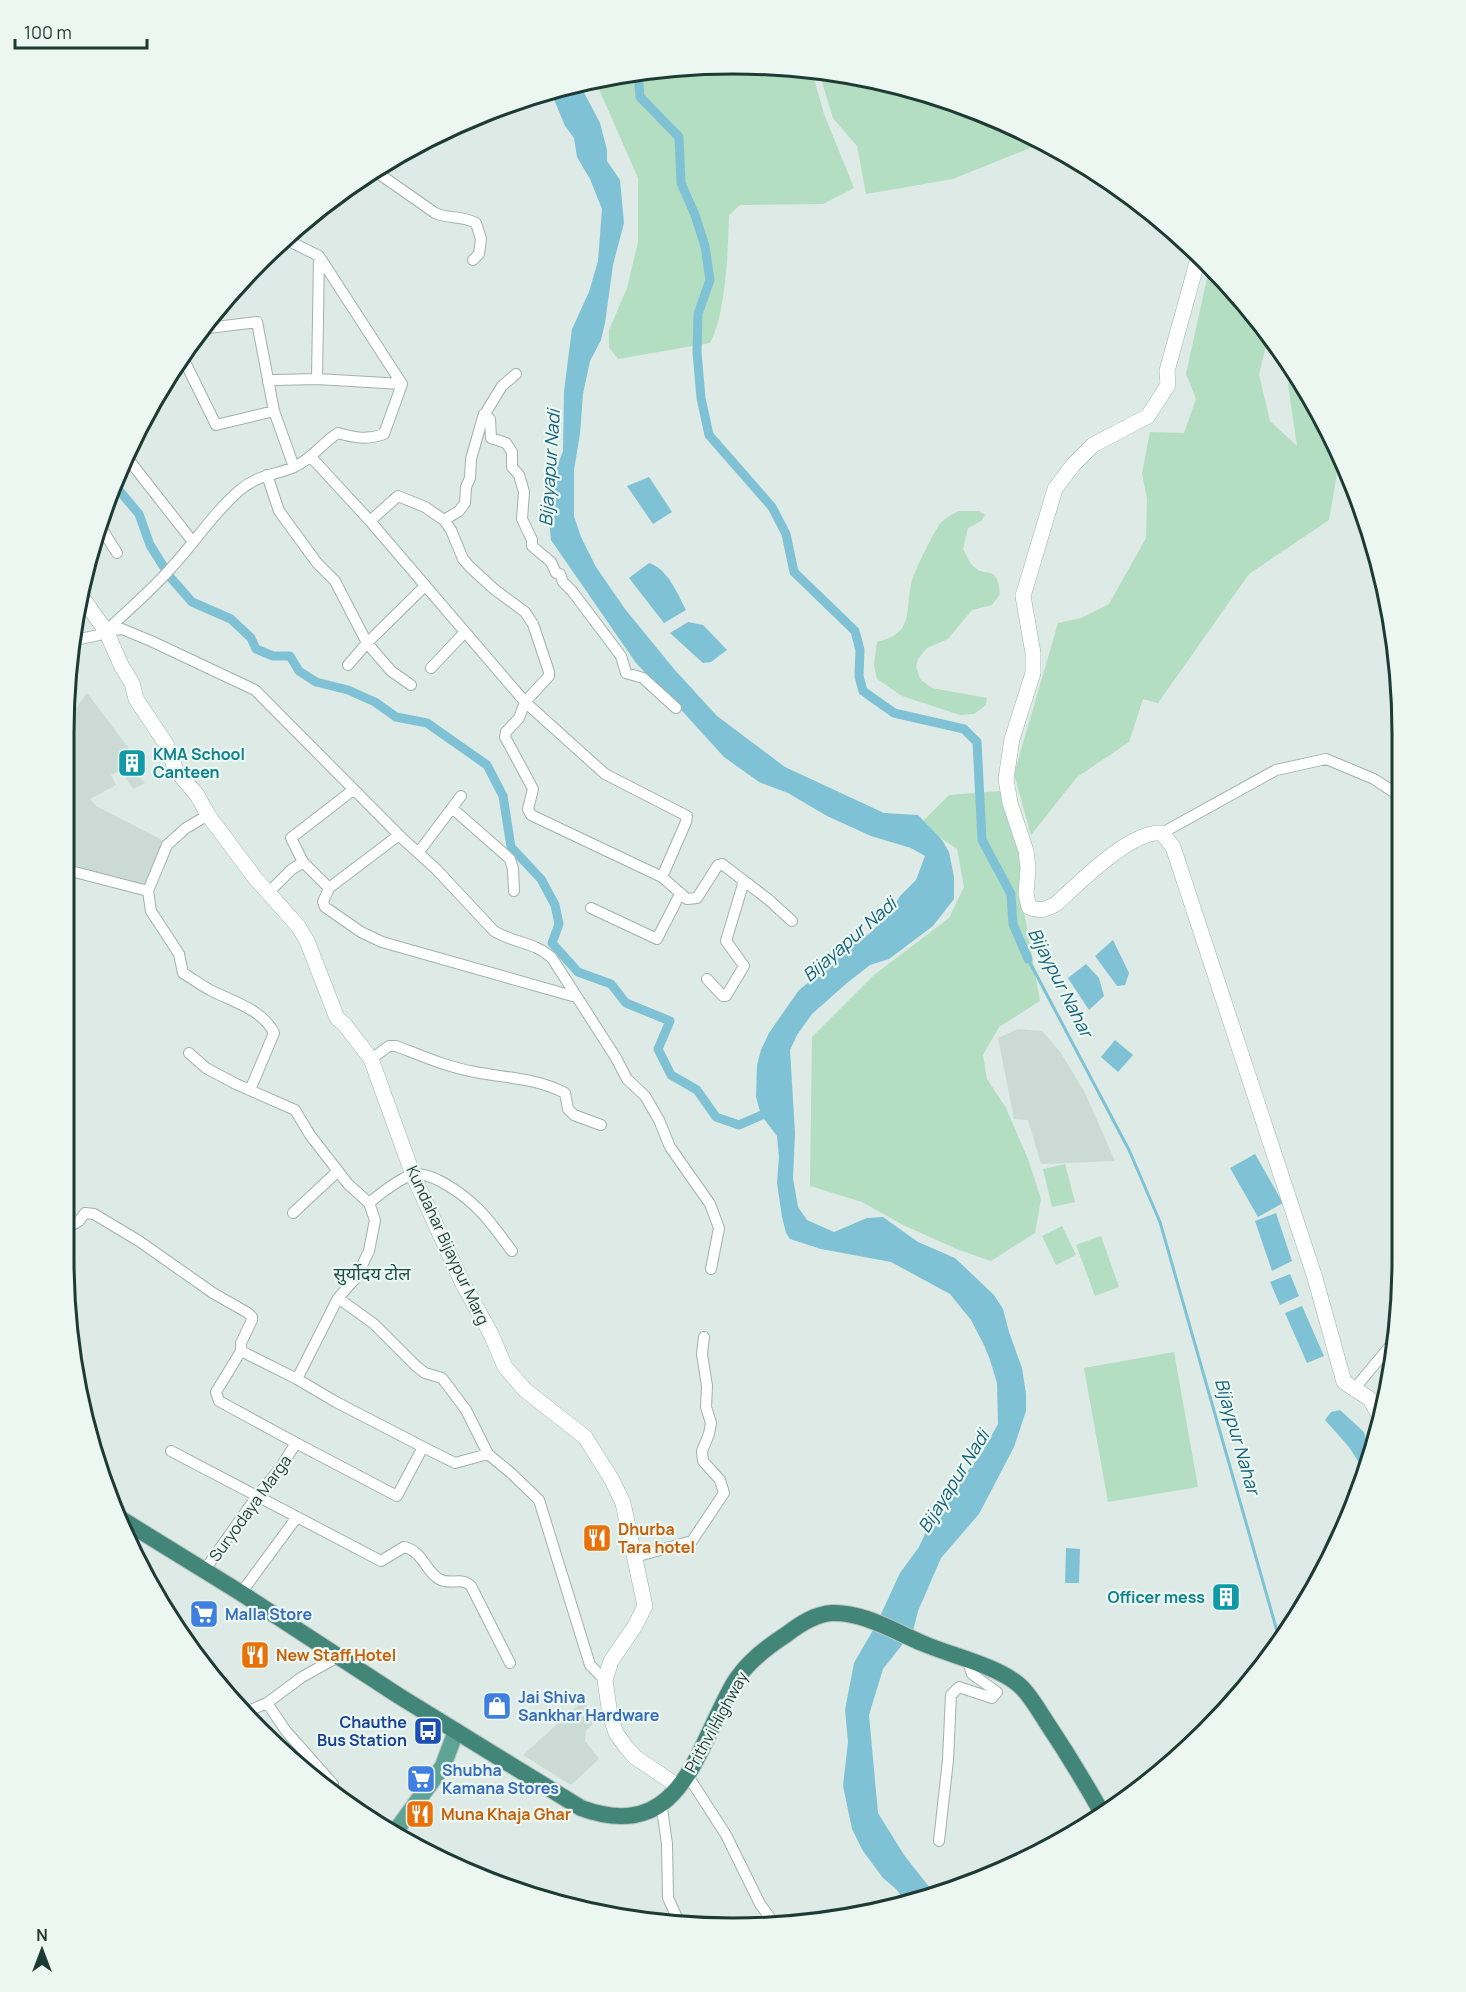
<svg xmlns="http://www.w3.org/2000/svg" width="1466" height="1992" viewBox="0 0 1466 1992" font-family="Manrope,'Noto Sans Devanagari',sans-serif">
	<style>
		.built { fill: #cbdad4 }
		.green { fill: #b3dec1 }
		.water { fill: #7fc2d5 }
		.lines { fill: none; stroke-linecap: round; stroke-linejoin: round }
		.stream { stroke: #7fc2d5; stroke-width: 3 }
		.canal { stroke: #7fc2d5; stroke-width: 9 }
		.minor-casing { stroke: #a0b2ac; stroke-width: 12 }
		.secondary-casing { stroke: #9bb7ae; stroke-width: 16 }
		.primary-casing { stroke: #bbc4c2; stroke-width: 18 }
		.trunk-casing { stroke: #bbc4c2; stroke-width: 18 }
		.minor { stroke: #fff; stroke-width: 10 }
		.secondary { stroke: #fff; stroke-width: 15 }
		.primary { stroke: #5da396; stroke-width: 16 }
		.trunk { stroke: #42867a; stroke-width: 16 }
		.labels { text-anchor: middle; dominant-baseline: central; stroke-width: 4.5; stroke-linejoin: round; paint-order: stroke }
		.culture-label { font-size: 16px; font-weight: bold; fill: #0d838f; stroke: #edf7f2; text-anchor: start }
		.street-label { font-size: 16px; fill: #1d3a34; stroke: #edf7f2 }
		.food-label { font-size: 16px; font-weight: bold; fill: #c56008; stroke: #edf7f2; text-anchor: start }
		.shop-label { font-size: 16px; font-weight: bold; fill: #366cbe; stroke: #edf7f2; text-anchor: start }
		.transit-label { font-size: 16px; font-weight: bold; fill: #164399; stroke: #edf7f2; text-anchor: end }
		.water-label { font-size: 18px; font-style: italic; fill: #14627a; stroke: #edf7f2 }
		.neighbourhood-label { font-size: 18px; fill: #184d44; stroke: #edf7f2 }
		.rim { fill: none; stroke: #1d3a34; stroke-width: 3 }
	</style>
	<rect width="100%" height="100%" fill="#ddeae5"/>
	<path class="built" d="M87 693 142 766 134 772 145 783 133 789 121 770 111 775 116 785 90 799 96 806 164 841 146 887 63 862 64 725Z
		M1018 1029 1042 1031 1061 1053 1085 1093 1115 1161 1041 1164 1028 1120 1014 1119 998 1038Z
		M583 1701 597 1719 586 1731 585 1741 599 1759 571 1785 523 1755Z"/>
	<path class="green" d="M689 64 811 68 824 114 854 188 823 204 740 205 729 215C728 250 726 314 710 343L618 359 609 347V330L627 288 638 242V178L595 80Z
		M818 69 948 98 1045 142 953 179 866 194 857 146 833 118Z
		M1209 269 1213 270 1246 306C1249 313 1263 323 1269 333L1259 375 1270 421 1297 446 1288 385 1291 371 1343 461 1339 462 1329 520 1249 574 1158 703 1143 699 1129 742 1077 777 1031 835 1014 774 1058 623 1081 618 1109 604 1146 538 1147 499 1142 473 1150 432 1184 433 1196 399 1186 374Z
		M958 511H979L985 515 981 521 968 528 963 549C966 554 969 562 973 566 987 580 997 562 1000 594L992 605 972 610 948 639 927 648 918 659 916 666 920 679 932 688 987 698 986 705 974 714 960 715 902 696 877 679 874 665 877 642C914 633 905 613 911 584 913 573 933 534 939 525 943 519 952 515 958 511Z
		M1000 791 1016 832 1020 854 1023 906 1040 1001 999 1027 983 1055 987 1079 1006 1108 1028 1159 1041 1199 1035 1233 991 1261 959 1250 903 1225 862 1202 810 1186 812 1037 874 975 949 918 964 887 957 849 920 824 949 795Z
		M1065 1164 1075 1202 1052 1207 1043 1169Z
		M1062 1226 1076 1255 1056 1265 1042 1236Z
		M1101 1236 1119 1287 1095 1296 1076 1245Z
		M1174 1352 1198 1487 1108 1502 1084 1368Z"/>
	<path class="water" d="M579 83 600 123 607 150V161L620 180 624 223 613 265 605 323 601 340 590 361 583 394 580 434 574 470V516L581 537 596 567 625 609 674 669 717 716 785 767 884 813 918 815 942 840 949 852 954 877V899L933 926 889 959 870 965 847 983 812 1014 797 1035 790 1050 795 1133 793 1178 798 1207 807 1220 834 1232 867 1218 883 1217 918 1242 955 1258 994 1295 1003 1309 1009 1332 1022 1368 1026 1394V1411L1014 1447 979 1514 941 1558 918 1611 913 1631 883 1669 869 1715 878 1813 904 1855 934 1893 905 1901 896 1889 883 1878 863 1851 852 1829 843 1786 848 1742 845 1710 854 1663 876 1625 900 1573 919 1547 936 1510 980 1456 998 1424 997 1383 990 1360 984 1345 971 1320 950 1294 891 1262 821 1249 790 1239 786 1233 782 1217 777 1183 779 1157 777 1136 761 1115 756 1097 757 1065 761 1050 769 1033 799 990 823 971 852 942 869 934 889 914 900 896 916 880 925 856 911 848 871 836 827 816 788 793 759 782 724 757 684 713 636 663 551 540 548 511 555 490 556 469 563 451 564 391 572 329 589 292 598 261 602 209 590 179 577 157 574 138 565 126 550 90Z
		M649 477 672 512 653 524 627 486Z
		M649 563C668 569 677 593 686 610L664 623 629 578Z
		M688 622 703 625 727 650 711 662 703 663 670 633Z
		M1113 940 1129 973 1125 985 1117 986 1095 956Z
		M1086 964 1099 978 1104 996 1089 1010 1068 978Z
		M1115 1040 1133 1055 1118 1072 1101 1057Z
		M1255 1154 1283 1203 1258 1217 1230 1168Z
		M1276 1213 1292 1261 1272 1271 1255 1221Z
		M1290 1274 1299 1296 1280 1305 1270 1282Z
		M1302 1306 1324 1356 1307 1363 1285 1313Z
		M1340 1410 1364 1432 1371 1456 1370 1460 1361 1466 1349 1447 1325 1420 1331 1412Z
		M1066 1548 1080 1549 1079 1583H1065Z"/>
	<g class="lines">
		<path class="stream" d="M1028 959 1129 1150 1160 1222 1279 1638"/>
		<path class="canal" d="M638 73 640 97 679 137 681 183 695 215 705 246 710 280 698 314 697 352 701 398 709 435 772 507 786 534 794 572 855 631 860 650 859 676 863 691 894 713 964 729 977 742 982 840 1011 894 1013 924 1028 959
			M112 482 139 514 150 545 170 577 192 602 231 619 251 638 256 649 273 656H290L299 671 316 682 348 690 375 702 396 717 427 723 487 765 503 796 511 847 541 879 555 905 559 924 552 943 578 972 611 984 626 1003 670 1021 658 1049 671 1075 697 1090 716 1117 739 1125 769 1112V1113"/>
		<g class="minor-casing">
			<path id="minor" d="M375 171 435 213C447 219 460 215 476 223L481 239 479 254 473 260
				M285 239 319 256 402 384
				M200 329 257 322 274 411 294 467
				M181 354 216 425 274 411
				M317 379 319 256
				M268 382 274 380 317 379 402 384
				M484 414 490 419 491 438 506 443 512 452V467L519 475 524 492 522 519 532 540V546L551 562 556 573 560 574 563 582 572 591 621 656 626 673 643 678 676 708
				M125 455 193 542
				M311 457 370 521 525 702 605 774 687 816 686 822 662 877
				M267 475 279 511 317 563 335 581 367 643 391 671 411 685
				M444 520 459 511 465 503 466 487 470 478 471 459 483 417 502 386 516 374
				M370 521 398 496 425 507 444 520 451 530 463 559 470 567 494 589 525 612 533 624 549 672V676L525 702 519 718 506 732 505 737 533 789 528 809 531 815 662 877 687 899 697 898 718 865 722 864 769 900 792 921
				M98 523 117 553
				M106 631 122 629 151 641 255 690 404 840 436 869 494 931C513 943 535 942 552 958L616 1058 627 1079 645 1096 659 1120 670 1147 710 1204 719 1228 711 1269
				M75 640 99 635 106 631C128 610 152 590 172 567 195 542 214 512 240 490 259 474 273 476 294 467 312 459 322 443 338 433 355 438 368 440 384 434L402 384
				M348 665 367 643 425 586
				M431 668 464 633
				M353 790 291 838 303 862 329 888 323 902 325 907 361 932 382 942 576 997
				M452 808 510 859 513 869 514 891
				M1162 833 1276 770 1326 759 1374 779 1398 795
				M418 853 461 796
				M63 869 148 891 167 845 186 828 208 815
				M329 888 399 835
				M148 891 151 911 179 954 183 973C193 979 202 986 212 991 234 1002 263 1010 274 1033L250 1090
				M269 892 291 870 303 862
				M591 908 657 939 680 894
				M707 979 723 996H726L744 966 726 941 744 881
				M189 1053 206 1068 236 1084 295 1110 310 1135 348 1184 369 1203 375 1220 369 1251 356 1278 338 1298 297 1379 241 1351 216 1392 219 1401 296 1443 279 1470 257 1496 204 1571
				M371 1059 389 1046H396C422 1056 447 1067 475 1072 506 1078 536 1078 565 1093L568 1109 574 1115 601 1125
				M369 1203C380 1194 398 1179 412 1175 431 1170 464 1195 477 1208 490 1220 501 1237 512 1251
				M293 1213 338 1171
				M63 1221 74 1224 79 1221 85 1213 94 1214 139 1241 213 1293 248 1313 252 1317V1320L241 1343V1351
				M338 1298 374 1324 416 1366 425 1373 442 1378 466 1410 488 1454
				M1355 1388 1395 1340
				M296 1443 397 1496 423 1447 336 1402 297 1379
				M423 1447 455 1463 488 1454 511 1473 539 1500 590 1665 605 1680
				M171 1451 381 1561 404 1547C423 1551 425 1571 439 1579 451 1586 461 1576 471 1586L510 1663
				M635 1557 692 1541 724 1493 720 1480 703 1461 702 1451 709 1434 711 1423 706 1407 707 1386 702 1354 704 1337
				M241 1593 297 1517
				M267 1703 286 1731 333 1784
				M246 1712 267 1703 302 1677 338 1657
				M688 1776 726 1835 760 1904 776 1926
				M661 1802 667 1844 668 1898 680 1924
				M939 1841 948 1760 951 1695 959 1687 992 1698 997 1692 972 1674 968 1661"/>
		</g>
		<g class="secondary-casing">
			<path id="secondary" d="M1199 255 1167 371 1168 385 1148 416 1093 445 1073 465 1055 489 1023 596 1033 653V673L1012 739 1006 779 1010 803 1026 851 1028 868 1026 894 1029 907C1039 912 1047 909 1056 904 1079 883 1131 830 1162 833L1173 847 1315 1278 1344 1382 1370 1399 1382 1420
				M81 596 106 631 122 667 132 683 136 699 166 744 176 770 197 795 208 815 255 878 298 926 307 941 337 1018 345 1025 371 1059 413 1175 462 1282 491 1334 505 1367 525 1390 585 1437 612 1480 623 1503 645 1606 635 1626 611 1661 605 1680 610 1715 616 1733 626 1747 635 1757 679 1787"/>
		</g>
		<g class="primary-casing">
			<path id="primary" d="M395 1832 443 1766 456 1731"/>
		</g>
		<g class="trunk-casing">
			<path id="trunk" d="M113 1514 241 1593 399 1696 581 1808C682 1845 696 1748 734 1683 747 1662 767 1647 787 1634 800 1624 815 1614 832 1613 863 1612 894 1631 922 1643 949 1655 995 1665 1018 1684 1029 1693 1037 1708 1045 1720 1065 1750 1084 1781 1102 1813"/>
		</g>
		<use href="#minor" class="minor"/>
		<use href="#secondary" class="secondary"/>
		<use href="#primary" class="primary"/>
		<use href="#trunk" class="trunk"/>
	</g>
	<defs>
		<g id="building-square" transform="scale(1.5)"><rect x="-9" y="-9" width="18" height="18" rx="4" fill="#0f9aa8" stroke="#edf7f2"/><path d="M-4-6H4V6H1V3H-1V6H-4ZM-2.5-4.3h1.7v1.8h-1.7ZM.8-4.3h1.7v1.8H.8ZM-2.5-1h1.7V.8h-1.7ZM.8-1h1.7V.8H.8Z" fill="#fff"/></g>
		<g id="restaurant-square" transform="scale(1.5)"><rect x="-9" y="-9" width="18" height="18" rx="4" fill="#e8710a" stroke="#edf7f2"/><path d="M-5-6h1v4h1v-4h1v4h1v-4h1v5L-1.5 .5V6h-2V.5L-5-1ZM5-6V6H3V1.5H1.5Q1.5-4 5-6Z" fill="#fff"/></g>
		<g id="supermarket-square" transform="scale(1.5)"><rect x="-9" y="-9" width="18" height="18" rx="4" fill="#3f7fe0" stroke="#edf7f2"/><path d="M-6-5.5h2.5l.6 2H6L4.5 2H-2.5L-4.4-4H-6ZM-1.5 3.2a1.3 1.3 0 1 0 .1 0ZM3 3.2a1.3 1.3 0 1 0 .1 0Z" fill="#fff"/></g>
		<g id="shop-square" transform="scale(1.5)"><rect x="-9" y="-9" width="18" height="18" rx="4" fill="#3f7fe0" stroke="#edf7f2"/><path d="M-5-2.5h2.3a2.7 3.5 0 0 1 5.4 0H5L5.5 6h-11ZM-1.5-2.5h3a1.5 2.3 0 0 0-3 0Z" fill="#fff"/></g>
		<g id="bus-square" transform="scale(1.5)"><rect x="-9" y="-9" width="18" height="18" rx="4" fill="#1a4fb4" stroke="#edf7f2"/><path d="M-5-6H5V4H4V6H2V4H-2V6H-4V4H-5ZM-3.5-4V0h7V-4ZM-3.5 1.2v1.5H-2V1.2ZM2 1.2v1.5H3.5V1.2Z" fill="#fff"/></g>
	</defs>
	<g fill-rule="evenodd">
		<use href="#building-square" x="132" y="763"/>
		<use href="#restaurant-square" x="597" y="1538"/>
		<use href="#building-square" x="1226" y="1597"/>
		<use href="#supermarket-square" x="204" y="1614"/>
		<use href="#restaurant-square" x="255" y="1655"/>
		<use href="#shop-square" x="497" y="1706"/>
		<use href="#bus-square" x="428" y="1731"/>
		<use href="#supermarket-square" x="421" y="1779"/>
		<use href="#restaurant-square" x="420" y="1814"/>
	</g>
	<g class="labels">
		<g class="culture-label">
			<text x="153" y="754">KMA School<tspan x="153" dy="18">Canteen</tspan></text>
			<text x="1205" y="1597" text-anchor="end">Officer mess</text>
		</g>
		<g class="street-label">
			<text transform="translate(448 1245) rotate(65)">Kundahar Bijaypur Marg</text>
			<text transform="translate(250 1508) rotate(-54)">Suryodaya Marga</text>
			<text transform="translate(716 1722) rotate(-61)">Prithvi Highway</text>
		</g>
		<g class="food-label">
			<text x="618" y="1529">Dhurba<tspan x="618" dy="18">Tara hotel</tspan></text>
			<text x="276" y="1655">New Staff Hotel</text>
			<text x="441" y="1814">Muna Khaja Ghar</text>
		</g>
		<g class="shop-label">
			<text x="225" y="1614">Malla Store</text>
			<text x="518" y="1697">Jai Shiva<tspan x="518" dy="18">Sankhar Hardware</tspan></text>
			<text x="442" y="1770">Shubha<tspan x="442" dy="18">Kamana Stores</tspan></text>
		</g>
		<g class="transit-label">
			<text x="407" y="1722">Chauthe<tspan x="407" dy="18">Bus Station</tspan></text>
		</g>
		<g class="water-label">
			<text transform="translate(549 468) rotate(-86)">Bijayapur Nadi</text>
			<text transform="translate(849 939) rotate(-41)">Bijayapur Nadi</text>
			<text transform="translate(1061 982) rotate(63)">Bijaypur Nahar</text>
			<text transform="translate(1238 1436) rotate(74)">Bijaypur Nahar</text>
			<text transform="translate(953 1481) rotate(-58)">Bijayapur Nadi</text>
		</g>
		<g class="neighbourhood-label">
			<text x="372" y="1273">सुर्योदय टोल</text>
		</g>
	</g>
	<path d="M0 0H1466V1992H0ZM733 74H733A659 659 0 0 1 1392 733V1259A659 659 0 0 1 733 1918H733A659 659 0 0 1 74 1259V733A659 659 0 0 1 733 74Z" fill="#edf7f2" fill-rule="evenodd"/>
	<path class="rim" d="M733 74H733A659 659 0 0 1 1392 733V1259A659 659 0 0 1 733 1918H733A659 659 0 0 1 74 1259V733A659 659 0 0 1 733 74Z"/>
	<g transform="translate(42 1950)" stroke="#edf7f2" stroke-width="4.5" paint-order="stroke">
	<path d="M0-4.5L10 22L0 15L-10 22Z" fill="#1d3a34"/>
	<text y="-9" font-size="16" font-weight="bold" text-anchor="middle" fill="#1d3a34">N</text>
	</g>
	<path d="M15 39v9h132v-9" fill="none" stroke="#1d3a34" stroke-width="3"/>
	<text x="24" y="39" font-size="18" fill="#1d3a34" stroke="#edf7f2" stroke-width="4.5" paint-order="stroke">100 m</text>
</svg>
